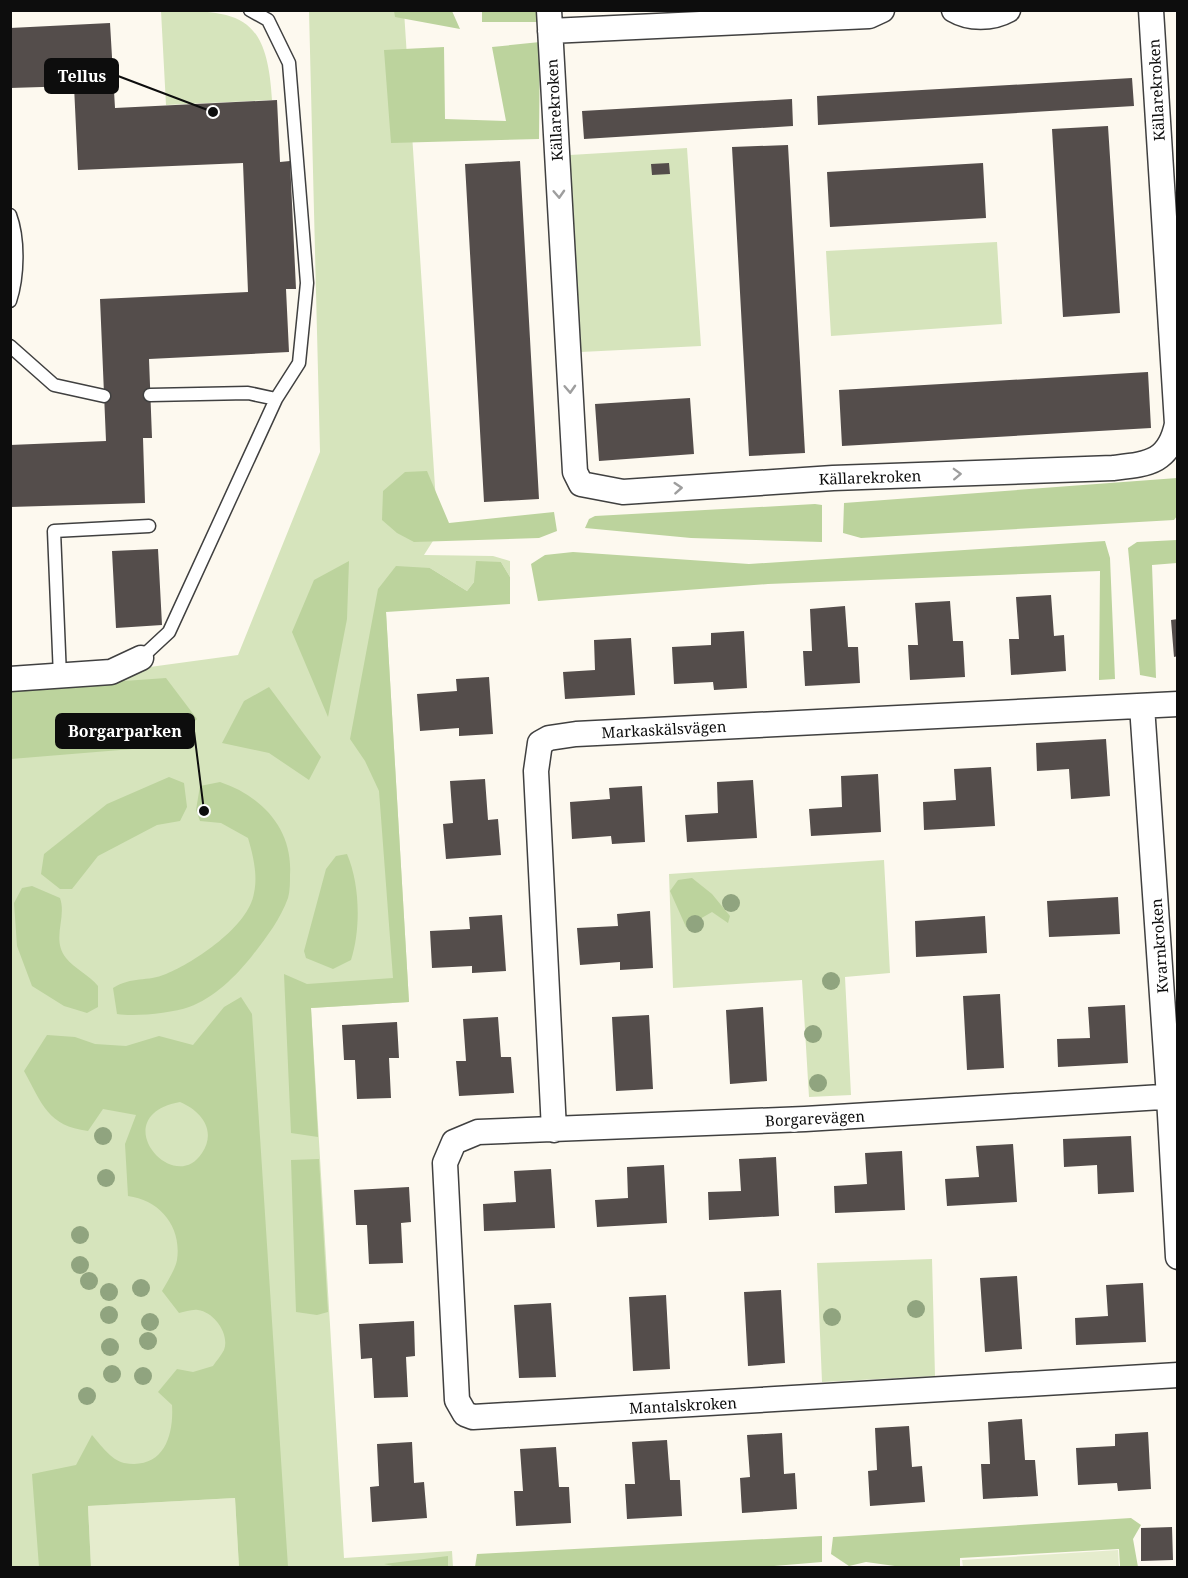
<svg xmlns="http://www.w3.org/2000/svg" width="1188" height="1578" viewBox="0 0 1188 1578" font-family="'Noto Serif',serif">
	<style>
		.green { fill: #d6e4bc }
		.forest { fill: #bcd39d; fill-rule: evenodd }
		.pitch { fill: #e5eccd }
		.building { fill: #544d4b }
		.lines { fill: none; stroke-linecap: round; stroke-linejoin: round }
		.service-casing { stroke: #404040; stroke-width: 15 }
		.minor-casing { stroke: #404040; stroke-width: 27 }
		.service { stroke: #fff; stroke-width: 12 }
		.minor { stroke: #fff; stroke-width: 24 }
		.tree { fill: #90a47f }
		.oneway { stroke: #9e9e9e }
		.labels { text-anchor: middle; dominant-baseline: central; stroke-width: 6; stroke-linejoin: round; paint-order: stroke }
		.street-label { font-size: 15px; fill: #0d0d0d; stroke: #fff }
		.leader { fill: none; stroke: #0d0d0d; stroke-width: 2 }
		.callout-dot { fill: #0d0d0d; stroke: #fff; stroke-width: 2 }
		.callout { fill: #0d0d0d; stroke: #0d0d0d; stroke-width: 2 }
		.callout-label { font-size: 16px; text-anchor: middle; font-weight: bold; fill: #fff }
	</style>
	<rect width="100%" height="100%" fill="#fdf9ef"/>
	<path class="green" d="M161 11C239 10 267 13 272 100L166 105Z
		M309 11H404L438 533 424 555 493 556 510 561V577L501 562 474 582 467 591 430 568 386 612 409 1002 311 1008 344 1558 452 1551 453 1567H11L10 686 238 655 320 452Z
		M687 148 701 346 581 352 570 155Z
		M997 242 1002 324 831 336 826 251Z
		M884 860 890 973 845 977 851 1095 809 1097 802 980 673 988 669 874Z
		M932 1259 935 1376 822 1382 817 1263Z"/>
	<path class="forest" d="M394 11H452L460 29 395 17Z
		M482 11H536L538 22H482Z
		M540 42 539 139 391 143 384 50 444 47 445 119 506 121 492 47Z
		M427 471 449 523 554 512 557 531 539 538 414 542 397 533 382 520 383 491 405 472Z
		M1177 478V516L1174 520 861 538 843 533 844 503Z
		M815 504 822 505V542L691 538 585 528 589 519 595 516Z
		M1177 540V563L1152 565 1156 678 1140 675 1128 548 1137 542Z
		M1105 541 1110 558 1115 679 1099 680 1100 571 768 584 538 601 531 564 545 555 573 552 749 564Z
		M349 561 347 619 328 717 292 632 314 580Z
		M476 561 501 562 510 577V604L386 612 409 1002 311 1008 318 1137 291 1133 284 974 307 984 393 978 379 791 365 761 350 739 378 589 396 566 430 568 467 591 474 582Z
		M166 678 197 719 169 746 11 759V689Z
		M269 687 321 757 309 780 269 753 222 743 244 701Z
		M169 777 184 783 187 807 180 821 157 825 98 856 72 889H60L41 874 44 854 107 804Z
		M220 782C262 796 293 829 290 875 290 882 290 891 288 898 280 920 266 938 252 956 236 976 214 998 189 1007 172 1013 135 1017 117 1014L113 988C132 976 147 982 166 974 195 962 249 926 254 893 258 875 253 855 248 838L221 823 200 821 196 810 200 786Z
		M347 854C360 884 361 929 351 960L333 969 306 958 304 951 326 869 336 856Z
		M692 878 712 894 730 916 728 923 712 912 686 927 670 891 678 880Z
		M32 886 60 898C67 918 51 939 66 958 75 969 89 975 98 986V1007L87 1013 64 1006 32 986 17 946 14 903 22 888Z
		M241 997 252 1014 288 1567H239L235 1498 88 1506 91 1567H39L32 1474 76 1465 92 1435C100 1444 111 1460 124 1463 163 1470 174 1437 172 1405L158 1392 177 1369 193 1372 213 1366C216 1361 221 1356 224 1350 230 1334 214 1312 198 1310 192 1309 185 1312 179 1313L162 1291C167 1282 175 1270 177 1260 182 1227 160 1200 128 1196L125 1144 136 1115 103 1109 88 1131C48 1126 42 1104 24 1071L47 1035 75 1037 95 1044 126 1046 159 1036 193 1045 224 1007ZM180 1102C201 1111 217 1130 202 1153 173 1198 104 1116 180 1102Z
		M319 1159 328 1312 317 1315 296 1312 291 1160Z
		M1131 1518 1141 1525 1133 1539 1138 1567H1120L1119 1549 960 1558V1568L902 1567 866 1562 849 1566 831 1554 833 1537Z
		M822 1536V1562L750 1568 475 1567 477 1554Z
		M448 1556V1567H397L384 1564Z"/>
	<path class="pitch" d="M235 1498 239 1567H91L88 1506Z
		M1118 1550 1119 1567H963L962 1560Z"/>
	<path class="building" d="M110 23 115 108 277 100 280 162 290 161 296 289H286L289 352 149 359 152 438H143L145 503 10 507V445L106 441 100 299 248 292 243 163 78 170 74 86 10 88V28Z
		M1132 78 1134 106 818 125 817 96Z
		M792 99 793 126 584 139 582 111Z
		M1108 126 1120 313 1063 317 1052 129Z
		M788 145 805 453 749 456 732 147Z
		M520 161 539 499 484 502 465 164Z
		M669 163 670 174 652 175 651 164Z
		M983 163 986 218 830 227 827 172Z
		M1148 372 1151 428 842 446 839 390Z
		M690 398 694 454 599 461 595 404Z
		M158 549 162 625 116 628 112 551Z
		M1051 595 1054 636 1064 635 1066 671 1011 675 1009 639H1019L1016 597Z
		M950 601 953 641H963L965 677 910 680 908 645H918L915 603Z
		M845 606 848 647H858L860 683 805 686 803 651H812L810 609Z
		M1178 619V656L1174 657 1171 620Z
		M744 631 747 688 714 690 713 682 674 684 672 647 711 645V633Z
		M631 638 635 695 565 699 563 672 595 670 594 640Z
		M489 677 493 734 459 736V728L420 731 417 694 457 691 456 679Z
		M1106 739 1110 796 1071 799 1069 769 1037 771 1036 743Z
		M991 767 995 826 924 830 923 802 956 800 954 769Z
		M878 774 881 832 811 836 809 809 842 807 841 776Z
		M485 779 488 820 498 819 501 855 446 859 443 824 453 823 450 781Z
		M753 780 757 838 687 842 685 815 718 813 717 782Z
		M642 786 645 842 612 844 611 836 572 839 570 802 610 799 609 788Z
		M1118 897 1120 934 1049 937 1047 901Z
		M650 911 653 968 620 970V962L580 965 577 928 618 926 617 914Z
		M502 915 506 971 472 973V966L432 968 430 931 470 929 469 917Z
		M985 916 987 953 916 957 915 921Z
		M1000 994 1004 1068 967 1070 963 996Z
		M1125 1005 1128 1063 1058 1067 1057 1039 1090 1038 1088 1007Z
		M763 1007 767 1081 730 1084 726 1010Z
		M649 1015 653 1089 616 1091 612 1017Z
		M498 1017 501 1057H511L514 1093 459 1096 456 1061H466L463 1019Z
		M397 1022 399 1058H389L391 1098 357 1099 355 1060H344L342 1025Z
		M1131 1136 1134 1192 1098 1194 1097 1165 1064 1167 1063 1139Z
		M1013 1144 1017 1202 947 1206 945 1179 979 1177 976 1146Z
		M902 1151 905 1210 835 1213 834 1186 867 1184 865 1153Z
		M776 1157 779 1216 709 1220 708 1192 741 1191 739 1159Z
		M664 1165 667 1223 597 1227 595 1200 628 1198 627 1167Z
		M551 1169 555 1228 484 1231 483 1204 516 1202 514 1171Z
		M409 1187 411 1222 401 1223 403 1263 369 1264 367 1225H356L354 1190Z
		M1017 1276 1022 1349 985 1352 980 1278Z
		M1143 1283 1146 1342 1076 1345 1075 1318 1108 1316 1106 1285Z
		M781 1290 785 1363 748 1366 744 1292Z
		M666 1295 670 1369 633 1371 629 1297Z
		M551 1303 556 1377 519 1378 514 1305Z
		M414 1321 415 1356 406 1357 408 1397 374 1398 372 1358 361 1359 359 1324Z
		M1022 1419 1025 1460H1035L1038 1496 983 1499 981 1464H990L988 1422Z
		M909 1426 912 1467 922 1466 925 1502 870 1506 868 1471 877 1470 875 1428Z
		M1148 1432 1151 1489 1118 1491 1117 1483 1078 1485 1076 1448 1115 1446V1434Z
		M782 1433 784 1474 795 1473 797 1509 742 1513 740 1478 750 1477 747 1435Z
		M667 1440 670 1480H680L682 1516 627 1519 625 1484H635L632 1442Z
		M412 1442 414 1483 424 1482 427 1518 372 1522 370 1487 379 1486 377 1444Z
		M556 1447 559 1487H569L571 1523 516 1526 514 1491H523L520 1449Z
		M1172 1527 1173 1560 1141 1561V1528Z"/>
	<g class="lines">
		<g class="service-casing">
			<path id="service" d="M10 215C19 239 18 277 10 301
				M10 346 54 385 104 396
				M150 395 248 393 276 399
				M141 658 169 632 276 399 299 363 307 283 289 63 268 20 250 10
				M60 677 54 531 149 526"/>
		</g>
		<g class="minor-casing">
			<path id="minor" d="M549 10 575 472 581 484 623 492 833 478 1113 468C1148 464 1169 463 1177 424L1151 10
				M954 10C969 19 992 19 1008 10
				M550 31 869 16 882 10
				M10 679 111 672 141 658
				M1142 706 1169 1097 1178 1257
				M1178 1096 805 1119 478 1132 454 1142 445 1163 457 1400 465 1414 473 1417 1178 1375
				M554 1130 536 771 540 743 549 738 576 734 1178 704"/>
		</g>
		<use href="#service" class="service"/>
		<use href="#minor" class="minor"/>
	</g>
	<g class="tree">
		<circle cx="731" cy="903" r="9"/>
		<circle cx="695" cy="924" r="9"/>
		<circle cx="831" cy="981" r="9"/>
		<circle cx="813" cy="1034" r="9"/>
		<circle cx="818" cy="1083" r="9"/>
		<circle cx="103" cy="1136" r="9"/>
		<circle cx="106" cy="1178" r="9"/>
		<circle cx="80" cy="1235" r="9"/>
		<circle cx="80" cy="1265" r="9"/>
		<circle cx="89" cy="1281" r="9"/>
		<circle cx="141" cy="1288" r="9"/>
		<circle cx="109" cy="1292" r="9"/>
		<circle cx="916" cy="1309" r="9"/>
		<circle cx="109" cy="1315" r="9"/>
		<circle cx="832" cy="1317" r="9"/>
		<circle cx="150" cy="1322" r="9"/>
		<circle cx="148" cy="1341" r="9"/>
		<circle cx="110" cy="1347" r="9"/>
		<circle cx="112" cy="1374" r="9"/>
		<circle cx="143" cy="1376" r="9"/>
		<circle cx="87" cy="1396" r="9"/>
	</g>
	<defs><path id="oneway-chevron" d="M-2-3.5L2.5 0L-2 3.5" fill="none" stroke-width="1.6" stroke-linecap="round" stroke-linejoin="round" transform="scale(1.5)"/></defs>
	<g class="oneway">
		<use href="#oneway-chevron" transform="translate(559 194) rotate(87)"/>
		<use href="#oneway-chevron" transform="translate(570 389) rotate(87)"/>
		<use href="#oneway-chevron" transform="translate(957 474) rotate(-2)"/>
		<use href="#oneway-chevron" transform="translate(678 488) rotate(-4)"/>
	</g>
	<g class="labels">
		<g class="street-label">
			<text transform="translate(1156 90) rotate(-93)">Källarekroken</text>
			<text transform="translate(554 110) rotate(-93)">Källarekroken</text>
			<text transform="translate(870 477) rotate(-2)">Källarekroken</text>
			<text transform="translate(664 729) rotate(-3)">Markaskälsvägen</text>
			<text transform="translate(1159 946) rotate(-94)">Kvarnkroken</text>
			<text transform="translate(815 1118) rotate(-3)">Borgarevägen</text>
			<text transform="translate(683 1405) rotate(-3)">Mantalskroken</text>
		</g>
	</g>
	<path class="leader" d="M213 112L118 76M204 811L194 731"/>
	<g class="callout-dot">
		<circle cx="213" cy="112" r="6"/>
		<circle cx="204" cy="811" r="6"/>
	</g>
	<g class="callout">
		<rect x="45" y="59" width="73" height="34" rx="6"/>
		<rect x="56" y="714" width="138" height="34" rx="6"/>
	</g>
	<g class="callout-label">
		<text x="82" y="82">Tellus</text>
		<text x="125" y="737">Borgarparken</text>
	</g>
	<rect width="1188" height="1578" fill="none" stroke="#0d0d0d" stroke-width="24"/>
</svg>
